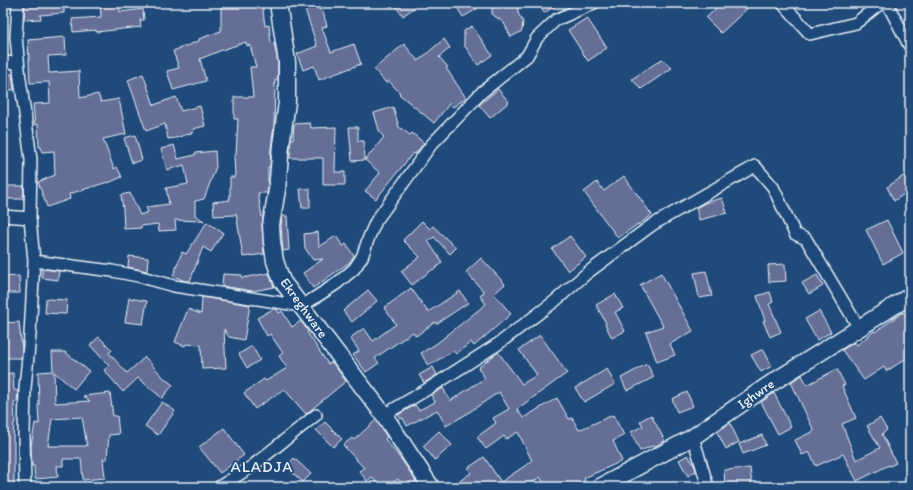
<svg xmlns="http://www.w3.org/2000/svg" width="913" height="490" viewBox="0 0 913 490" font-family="Itim,sans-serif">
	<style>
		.building { fill: #656e96; stroke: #e8f1f8; fill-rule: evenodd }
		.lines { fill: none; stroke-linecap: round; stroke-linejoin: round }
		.street-casing { stroke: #e8f1f8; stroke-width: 14 }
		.secondary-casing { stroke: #e8f1f8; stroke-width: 19 }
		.street { stroke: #1f4a7a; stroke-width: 11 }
		.secondary { stroke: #1f4a7a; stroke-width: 16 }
		.labels { text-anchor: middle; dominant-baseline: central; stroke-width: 3.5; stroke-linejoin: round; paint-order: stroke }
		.street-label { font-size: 14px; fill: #e8f1f8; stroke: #1f4a7a }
		.quarter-label { font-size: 16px; letter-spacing: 1px; fill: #e8f1f8; stroke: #1f4a7a }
	</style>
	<rect width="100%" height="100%" fill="#1f4a7a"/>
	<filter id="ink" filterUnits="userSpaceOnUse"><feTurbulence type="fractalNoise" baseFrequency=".025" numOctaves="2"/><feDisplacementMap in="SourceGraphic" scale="8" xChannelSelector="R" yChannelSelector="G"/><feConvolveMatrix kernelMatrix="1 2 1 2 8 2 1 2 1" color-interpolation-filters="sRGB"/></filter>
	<g filter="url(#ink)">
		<path class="building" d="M25 3H64V13L40 15 41 19 24 20Z
			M100 3H119L120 12 143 9 144 20H140L141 27 96 32V30L73 32 72 19 101 17Z
			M221 3H240V6L262 3 265 26 269 25 271 43 274 42 278 63V80H275L274 126 271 148 270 167H268V189L267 193H258L262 217H263L262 226 264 254 243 257 236 213 234 215 214 216 213 202 230 200 229 198H230V177H235L234 155H236L238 119H234V97H253L250 67H256L250 45 247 46 246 42 222 50 200 59 206 81 173 90 167 71 179 68 173 51 199 41V39L221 31Z
			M303 3H316L319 10 322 9 327 26 322 28 331 52 354 44 361 64 319 80 314 66 303 70 297 54 317 46Z
			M393 3H420L403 16Z
			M454 3H474L477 9 463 17Z
			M492 3H518V13L523 22 522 31 511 37 504 23 492 14Z
			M538 3H560L544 13Z
			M721 3H753L721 33 706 18Z
			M587 18 607 48 588 61 568 30Z
			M472 26 492 55 478 65 464 45V31Z
			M65 37 66 55 48 56 49 73 79 71 80 98 98 94 101 102 119 99 126 134 103 139 114 169 117 167 122 177 108 183V182L69 194 70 199 47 207 38 182 55 175 54 151 42 152 41 147H39L38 124 35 125 33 104 50 103 49 82 30 83 28 40Z
			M444 39 450 48 439 57 448 67 446 68 466 98 453 107 450 103 434 123 399 94 400 93 389 81 386 83 374 69 404 44 418 61Z
			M662 59 672 68 641 89 632 79Z
			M3 74H12L14 90H3Z
			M143 74 154 105 176 97 181 111 200 106 205 126 193 129 194 132 176 138 168 139 165 124 146 131 128 80Z
			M498 89 509 102 490 118 479 105Z
			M393 107 399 127 410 135 412 133 424 143 415 154 413 153 376 199 365 191 380 173 365 160 352 161 349 127H358V141H364L365 160 384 137 380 133 374 113Z
			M310 123 311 128 336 127 335 172H345V185H323V158H290V146L291 139H293L294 124Z
			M135 135 142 160 132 163 124 138Z
			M174 145 178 159 195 155V153L215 151 216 167 204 199 195 201V215L204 221 175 220 176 230 159 231 158 224 141 226V228L124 229 123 209 121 195 130 193 140 215 148 212 146 207 169 204 166 188 188 184 184 165 167 170 161 149Z
			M905 175 910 182V190L894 201 887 187Z
			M624 176 652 215 638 225V224L618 238 584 192 597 182 604 191Z
			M3 186H24L23 199H3Z
			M300 189H310V208H302Z
			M722 198 727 213 699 220 696 208 705 203Z
			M282 216H287L289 250 283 251 281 226Z
			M887 220 903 253 883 264 866 230Z
			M422 221 430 229 433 226 456 248 450 254 434 237 428 241 442 262 434 270 433 269 412 285 401 271 420 257 403 240Z
			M207 222 223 233 211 252 203 247 190 281H185L173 276 182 252 186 254Z
			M318 232 319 247 336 236 343 246 346 244 354 256 350 262 313 288 303 273 323 259 313 260 305 248 304 234Z
			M570 236 586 257 568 271 552 249Z
			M129 256 148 258 147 271 128 267Z
			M481 258 505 284 494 294 511 314 474 346 471 342 456 354 453 351 428 366 421 353 436 344 486 304 480 296 484 292 466 272Z
			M785 264 786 281 769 282 768 265Z
			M42 269 59 271 58 280 42 278Z
			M706 271 712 296 699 298 694 273Z
			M269 273 274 287 253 291 222 286 223 274 242 275V278Z
			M661 273 693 331 670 344 675 355 657 362 646 332 663 326 640 285Z
			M817 275 823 286 809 294 802 283Z
			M19 276 20 293H3V277Z
			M411 288 428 312 460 291 468 303 436 324 435 322 416 336 413 332 375 358 379 363 366 372 353 355 359 351 350 338 364 328 373 341 396 324 384 308Z
			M368 290 377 301 352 322 343 311Z
			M770 292 773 302 769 304 781 332 770 337 763 321H765L757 296Z
			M615 294 623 308 615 312 625 331 612 338 605 324 606 323 596 305Z
			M202 297 250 305 244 340 229 337 224 329 226 368 202 369 201 345 186 344 185 346 175 342 188 309 201 314Z
			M129 298 147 301 143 324 125 322Z
			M46 299 67 300 66 314 45 313Z
			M273 309H277L279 313 282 311 292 327 301 321 308 331 307 332 328 364 332 362 346 381 306 414 284 389 255 409 244 393 264 379 266 381 287 368 279 356 283 353 270 334 267 336 257 318Z
			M819 311 831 332 817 340 805 319Z
			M903 312 910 322V356L887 371 884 367 864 380 842 350 855 342 857 345 874 331 875 332Z
			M19 322 22 349 21 358H3V323Z
			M540 335 567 373 517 409 523 418 557 398 569 419 572 418 579 430 613 415 624 435 613 441 622 461 584 478 585 481 574 487H546L540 477 526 487H451L471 473 468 468 484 457 501 482 532 461 518 432 506 439 504 436 486 449 477 437 496 423 493 418 509 409 499 392 465 415 446 426 437 410 407 426 403 418 401 419 398 415 415 405 419 410 435 402 431 395 443 388 450 401 485 378 478 368 498 352 522 384 537 375 519 350Z
			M99 337 112 350 109 353 127 373 145 357 163 377 173 385 162 398 138 378 123 392 104 370 109 366 90 345Z
			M252 346 260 360 247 368 239 354Z
			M763 349 772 366 761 372 751 355Z
			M52 352H65L89 371 74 389 54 372 55 403 90 401 83 396 110 393 113 416H117L119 434 109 435 107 459H103L105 478 83 480 81 459H63V466H57L58 477 35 479 34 466H32L31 446 35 423 39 424 38 405H39L38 372 53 371ZM82 417 87 446H48L52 419Z
			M647 364 654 377 627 391 621 378Z
			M433 367 437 375 424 383 419 375Z
			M607 369 615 384 584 402 575 388Z
			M837 369 845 385 842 386 856 418 842 424 856 460 880 448 867 426 880 418 887 430 882 434 896 463 890 466 889 465 857 481 843 454 816 466 809 452 802 455 795 440 814 431 791 382 802 375 807 385Z
			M13 373 14 390 18 391 17 402H14L15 423H14L13 441H14V487H3V374Z
			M687 392 693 406 677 412 672 399Z
			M774 393 791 427 778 434 761 402Z
			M162 402 175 411 158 435 145 426Z
			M651 415 665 441 653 447 652 446 640 451 631 432 643 426 640 421Z
			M376 420 387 437 385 439 401 459 416 481 409 487H404L398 479 387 487H380L372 477 367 481 359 471 364 468 343 445 352 438 354 440Z
			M325 422 342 439 333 447 316 430Z
			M730 423 739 442 726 449 717 432Z
			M224 428 244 455 220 473 199 447Z
			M439 431 452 445 435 460 423 446Z
			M762 435 766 445 743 454 739 444Z
			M688 455 695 467 696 471 688 476 679 460Z
			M294 458 311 474 303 482 286 467Z
			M750 468 752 485 725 487 724 470Z"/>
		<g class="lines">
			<g class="street-casing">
				<path id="street" d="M18 3 16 37 20 79 26 121 31 160 30 218 34 261 30 335 25 388 24 434 25 487
					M782 3 810 34 856 23 881 3
					M887 3 910 47
					M3 62 18 63
					M3 216 30 218
					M34 261 112 271 138 276 174 286 302 306 336 284 354 269 362 257 369 237 376 221 431 145 482 92 527 56 537 38 556 20 594 3
					M384 415 431 387 498 344 555 301 587 273 652 225 755 166 773 187 795 234 806 239 859 328
					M693 437 708 487
					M219 487 251 467 316 415"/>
			</g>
			<g class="secondary-casing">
				<path id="secondary" d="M278 3 287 62V102L281 145 277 190 271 225 272 242 275 261 282 281 384 415 431 487
					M600 487 693 437 770 384 910 296"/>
			</g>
			<use href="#street" class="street"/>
			<use href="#secondary" class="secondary"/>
		</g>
	</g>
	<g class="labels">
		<g class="street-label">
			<text transform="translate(304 308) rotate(54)">Ekreghware</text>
			<text transform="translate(756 394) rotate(-35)">Ighwre</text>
		</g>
		<g class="quarter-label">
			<text x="262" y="466">ALADJA</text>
		</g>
	</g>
	<rect width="913" height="490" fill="none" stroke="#1f4a7a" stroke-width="16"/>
	<rect x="8" y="8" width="897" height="474" fill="none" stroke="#e8f1f8" stroke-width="1.5" filter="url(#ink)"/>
</svg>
